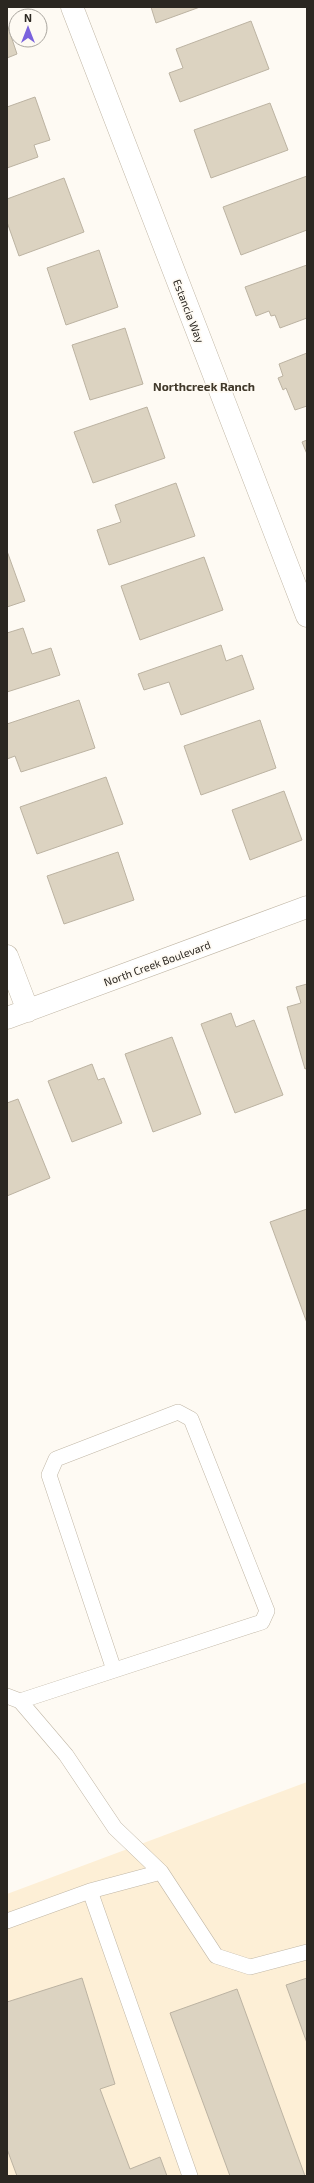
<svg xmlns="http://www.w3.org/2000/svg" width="314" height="2183" viewBox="0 0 314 2183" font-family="'Exo 2',sans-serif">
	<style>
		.built { fill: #fdefd6 }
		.building { fill: #dcd3c1; stroke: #bcb3a2 }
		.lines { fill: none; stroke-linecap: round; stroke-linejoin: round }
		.service-casing { stroke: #c1b7a6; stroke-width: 16 }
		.minor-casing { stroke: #c1b7a6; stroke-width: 23 }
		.service { stroke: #fff; stroke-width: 15 }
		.minor { stroke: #fff; stroke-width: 22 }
		.labels { text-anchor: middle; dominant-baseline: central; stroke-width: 3.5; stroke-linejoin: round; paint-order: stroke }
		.street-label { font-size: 11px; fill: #2b2721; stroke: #fefaf3 }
		.neighbourhood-label { font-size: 12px; font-weight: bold; fill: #40382a; stroke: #fefaf3 }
	</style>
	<rect width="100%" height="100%" fill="#fefaf3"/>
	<path class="built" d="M307 1782V2176H7V1894Z"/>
	<path class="building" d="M151 7H200L156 23Z
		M251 21 269 69 180 102 169 73 183 68 176 49Z
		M7 24 17 54 7 58Z
		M35 97 50 140 34 145 38 157 7 168V107Z
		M270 103 288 150 211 178 194 130Z
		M307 176V230L241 255 223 207Z
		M64 178 84 232 19 256 7 222V199Z
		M99 250 118 307 66 325 47 268Z
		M307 265V318L280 328 275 315 271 316 269 311 256 316 245 287Z
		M125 328 143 384 90 400 72 345Z
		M307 353V406L295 410 286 388 283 390 278 378 283 376 279 364Z
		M147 407 165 458 93 483 74 432Z
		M307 440V454L302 442Z
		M176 483 195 536 109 565 97 530 121 522 115 505Z
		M7 551 25 601 7 607Z
		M204 557 223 610 140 640 121 586Z
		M23 628 32 654 51 648 60 675 7 692V633Z
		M221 645 226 661 242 655 254 689 181 715 169 682 144 690 138 674Z
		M79 700 95 748 21 772 15 756 7 759V724Z
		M260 720 276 768 201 795 184 746Z
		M106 777 123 824 37 854 20 807Z
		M284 791 302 840 250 860 232 810Z
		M118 852 134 900 64 924 47 876Z
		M307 984V1068L305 1069 287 1007 301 1003 296 987Z
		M231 1013 236 1027 254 1020 283 1095 235 1113 201 1024Z
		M172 1037 201 1114 153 1132 125 1054Z
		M92 1064 98 1080 104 1078 122 1123 72 1142 48 1081Z
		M18 1099 50 1178 7 1196V1103Z
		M307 1209V1323L270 1222Z
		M82 1978 115 2084 100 2089 130 2169 160 2157 167 2176H17L7 2149V2002Z
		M307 1978V2043L286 1985Z
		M237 1989 305 2176H230L170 2013Z"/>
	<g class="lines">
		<g class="service-casing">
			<path id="service" d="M7 1696 20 1701 66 1755 115 1828 161 1872 216 1956 250 1967 307 1952
				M20 1701 262 1622 267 1611 191 1419 178 1412 56 1459 49 1475 114 1670
				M90 1891 190 2176
				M7 1921 90 1891 161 1872"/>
		</g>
		<g class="minor-casing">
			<path id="minor" d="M72 7 307 616
				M7 956 28 1011
				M7 1018 307 907"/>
		</g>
		<use href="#service" class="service"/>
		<use href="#minor" class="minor"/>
	</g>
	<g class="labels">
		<g class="street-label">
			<text transform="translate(189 311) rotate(69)">Estancia Way</text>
			<text transform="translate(157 963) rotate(-20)">North Creek Boulevard</text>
		</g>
		<g class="neighbourhood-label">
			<text x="204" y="386">Northcreek Ranch</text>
		</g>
	</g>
	<rect width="314" height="2183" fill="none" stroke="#2b2721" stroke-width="16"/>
	<g transform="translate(28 28)"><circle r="19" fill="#fefaf3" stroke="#aaa69f"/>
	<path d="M0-3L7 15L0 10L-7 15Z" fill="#7a62dd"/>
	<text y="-6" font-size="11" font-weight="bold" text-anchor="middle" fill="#2b2721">N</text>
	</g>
</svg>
